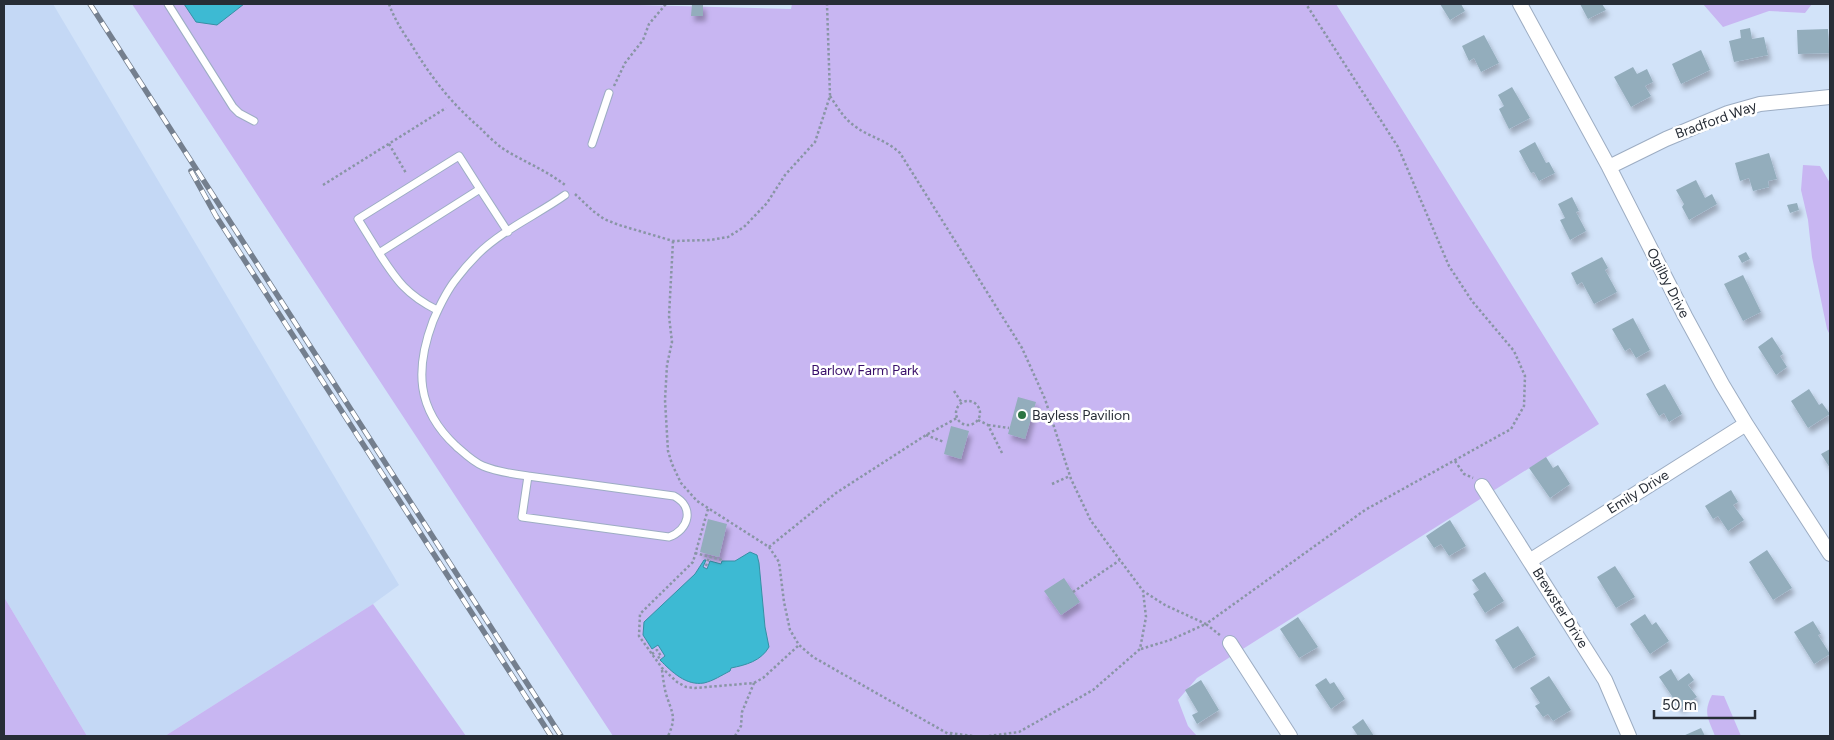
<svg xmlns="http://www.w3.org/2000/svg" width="1834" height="740" viewBox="0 0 1834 740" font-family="Figtree,sans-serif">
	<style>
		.built { fill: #c4d8f5 }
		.green { fill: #c8b6f2 }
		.water { fill: #3dbad3; stroke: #3690a4 }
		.building { fill: #93adbc; filter: url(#shadow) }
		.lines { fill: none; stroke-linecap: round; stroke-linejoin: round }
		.service-casing { stroke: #9dadc3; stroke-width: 9 }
		.minor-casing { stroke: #9dadc3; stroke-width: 16 }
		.path { stroke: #8995a5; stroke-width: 2.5; stroke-dasharray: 2.5 2.5; stroke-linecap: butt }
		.service { stroke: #fff; stroke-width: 7 }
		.minor { stroke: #fff; stroke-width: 14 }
		.rail-casing { stroke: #747f8e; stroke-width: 5.5 }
		.rail { stroke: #fff; stroke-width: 4; stroke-dasharray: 11; stroke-linecap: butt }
		.poi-dot { fill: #2b7542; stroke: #fff; stroke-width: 2 }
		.labels { text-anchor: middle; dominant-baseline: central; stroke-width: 5; stroke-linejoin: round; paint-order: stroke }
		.street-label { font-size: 14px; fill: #272d36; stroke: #fff }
		.park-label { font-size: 14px; fill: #380e69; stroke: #fff }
		.poi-label { font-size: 14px; fill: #272d36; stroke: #fff; text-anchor: start }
	</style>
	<defs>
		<filter id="shadow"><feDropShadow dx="3" dy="5.5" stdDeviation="2.5" flood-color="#0004"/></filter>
	</defs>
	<rect width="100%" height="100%" fill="#d2e3f9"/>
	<path class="built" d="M4 4H53L399 585 373 604 165 736H87L4 597Z"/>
	<path class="green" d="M132 4H599L791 9 792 4H1336L1599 424 1197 678 1178 700 1188 726 1197 736H613Z
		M1703 4H1812L1805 13 1769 11 1723 27Z
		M1803 165 1820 166 1830 183V335L1827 329 1812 257 1808 220 1801 190Z
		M4 597 87 736H4Z
		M373 604 466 736H165Z
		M1712 695 1724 696 1741 736H1715C1708 718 1703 713 1712 695Z"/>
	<path class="water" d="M184 4H244L217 25 196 22Z
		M750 552 757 555 759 563 765 627 769 647C761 661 746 665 731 668L730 671C722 675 713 681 704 683 686 686 672 672 660 660L665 656 658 645 652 649 643 635 644 622 695 574 704 560H706L703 567 707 569 710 561 721 564 722 561H735Z"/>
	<path class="building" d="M692 4H703V16H691Z
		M1440 4H1461L1465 11 1450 20Z
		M1580 4H1602L1606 10 1588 19Z
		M1750 28 1752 39 1764 37 1768 55 1734 62 1729 41 1741 38 1740 30Z
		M1828 29 1829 53 1798 54 1797 30Z
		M1484 35 1499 63 1481 72 1474 58 1469 61 1462 46Z
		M1701 50 1710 70 1681 84 1672 64Z
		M1633 67 1637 74 1647 69 1653 82 1645 86 1651 96 1631 107 1614 77Z
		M1512 87 1530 118 1509 129 1499 109 1504 106 1498 95Z
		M1535 142 1546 163 1549 162 1555 173 1539 181 1534 172 1531 173 1519 151Z
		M1769 153 1777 179 1768 181 1769 187 1753 191 1749 178 1740 181 1735 163Z
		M1696 180 1705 198 1712 194 1717 204 1689 220 1682 207 1684 204 1676 190Z
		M1572 197 1579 211 1576 212 1586 231 1570 240 1560 220 1565 218 1558 204Z
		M1797 203 1799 210 1790 213 1787 205Z
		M1746 252 1750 259 1742 263 1738 256Z
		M1602 257 1608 268 1605 270 1617 292 1594 304 1582 282 1577 285 1571 273Z
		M1743 275 1761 312 1743 321 1724 284Z
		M1633 318 1650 350 1636 358 1630 348 1625 351 1612 329Z
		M1772 337 1783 354 1780 356 1787 367 1776 375 1758 347Z
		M1665 384 1682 414 1669 422 1664 413 1659 416 1646 394Z
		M1809 389 1819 405 1822 403 1830 414 1808 428 1791 401Z
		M1018 397 1036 402 1025 439 1008 434Z
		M951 426 969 431 961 459 944 454Z
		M1830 449V468L1821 454Z
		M1546 457 1553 468 1558 465 1570 484 1550 498 1529 468Z
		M1731 490 1738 502 1733 505 1744 520 1728 531 1718 516 1713 519 1705 506Z
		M708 519 727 524 719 557 700 552Z
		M1450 520 1466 546 1449 556 1441 544 1434 548 1426 536Z
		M1767 550 1792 588 1773 600 1749 562Z
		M1615 566 1635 597 1616 608 1597 577Z
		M1485 572 1504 601 1485 613 1473 594 1479 590 1472 580Z
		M1064 578 1080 602 1061 615 1044 591Z
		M1645 614 1652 625 1656 622 1669 641 1650 654 1630 624Z
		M1298 617 1318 647 1299 658 1280 629Z
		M1813 621 1821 634 1818 635 1830 654 1814 664 1794 632Z
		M1518 626 1536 655 1513 669 1495 640Z
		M1671 669 1678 681 1689 673 1694 680 1688 685 1697 697 1680 708 1659 677Z
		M1549 676 1571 710 1553 721 1548 714 1543 717 1535 706 1540 703 1530 688Z
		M1326 678 1330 684 1334 682 1345 699 1331 709 1315 685Z
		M1201 680 1219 710 1197 724 1192 715 1198 712 1185 690Z
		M1363 719 1374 736H1358L1352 727Z
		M1701 728 1705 736H1683Z"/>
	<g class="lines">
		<g class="service-casing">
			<path id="service" d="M168 4 233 107 239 113 254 121
				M592 144 609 93
				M459 156 480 189 379 253 358 219Z
				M480 189 508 232
				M379 253C397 281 407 295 437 310
				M528 476 522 517 669 537C689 530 695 507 674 496L528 476C513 474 497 472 483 466 473 462 464 453 456 446 416 409 415 369 433 321 439 307 447 290 457 278 463 270 470 262 477 255 502 230 537 215 565 195"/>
		</g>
		<g class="minor-casing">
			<path id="minor" d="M1520 4 1609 167 1685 316 1722 384 1746 424 1830 554
				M1609 167 1666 139 1728 113 1760 104 1830 97
				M1482 486 1605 680 1629 736
				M1531 560 1746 424
				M1230 643 1290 736"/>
		</g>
		<path class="path" d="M389 4C394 18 402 31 411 44 431 77 450 102 479 127 486 134 494 142 502 148 522 161 546 170 565 185
			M614 86 625 63 643 40 649 24 666 4
			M830 96C838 108 844 119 856 127 871 138 885 139 900 153L1022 348 1045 399 1071 479 1091 521 1143 591 1165 605 1206 624 1365 510 1511 429 1524 406 1525 376 1514 351 1472 301 1449 266 1398 147 1306 4
			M389 144 406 173
			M323 185 446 108
			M575 194 593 211 604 219 619 225 673 241 710 240 728 237 744 227 767 203 785 175 815 142 830 96 827 4
			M673 241 669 316 672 342 667 365 665 400 668 451 672 464 681 483 697 501 769 547 779 562 784 602 790 630 799 645 813 657 952 736
			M954 391 962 403
			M956 413a12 12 0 1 1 24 0a12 12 0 1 1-24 0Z
			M978 420 988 425 1003 455
			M988 425 1009 428
			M926 435 944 442
			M1455 461 1464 474 1473 478
			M1052 484 1070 476
			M708 509 693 562 640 614 639 636 662 668 677 682 686 687 695 688 754 683 763 678 799 645
			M769 547 836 493 926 435 957 418
			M695 553 722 560
			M706 566 709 557
			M1073 592 1120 560
			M1141 649 1170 640 1206 624 1221 636
			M652 654 657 650 661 656 656 659
			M662 670C663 678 664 686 666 694 672 713 677 717 668 736
			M950 733 973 736
			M735 736 741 726 742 712 754 683
			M989 736 1019 732 1093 690 1140 649 1146 617 1143 591"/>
		<use href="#service" class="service"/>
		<use href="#minor" class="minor"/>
		<g class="rail-casing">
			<path id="rail" d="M90 4 561 736
				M191 171 216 216 551 736"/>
		</g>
		<use href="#rail" class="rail"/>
	</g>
	<circle class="poi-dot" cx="1022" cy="415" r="5"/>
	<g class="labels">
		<g class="street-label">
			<text transform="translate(1716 120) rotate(-20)">Bradford Way</text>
			<text transform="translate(1668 283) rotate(63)">Ogilby Drive</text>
			<text transform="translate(1638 492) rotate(-32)">Emily Drive</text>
			<text transform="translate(1560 608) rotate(58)">Brewster Drive</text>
		</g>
		<g class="park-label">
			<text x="865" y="370">Barlow Farm Park</text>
		</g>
		<g class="poi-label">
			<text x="1032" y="415">Bayless Pavilion</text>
		</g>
	</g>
	<rect width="1834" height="740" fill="none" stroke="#272d36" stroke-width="10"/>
	<path d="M1654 710v8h101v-8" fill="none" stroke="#272d36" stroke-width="2.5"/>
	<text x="1662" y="710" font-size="15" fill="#272d36" stroke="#ffffff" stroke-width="4" paint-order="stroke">50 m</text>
</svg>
